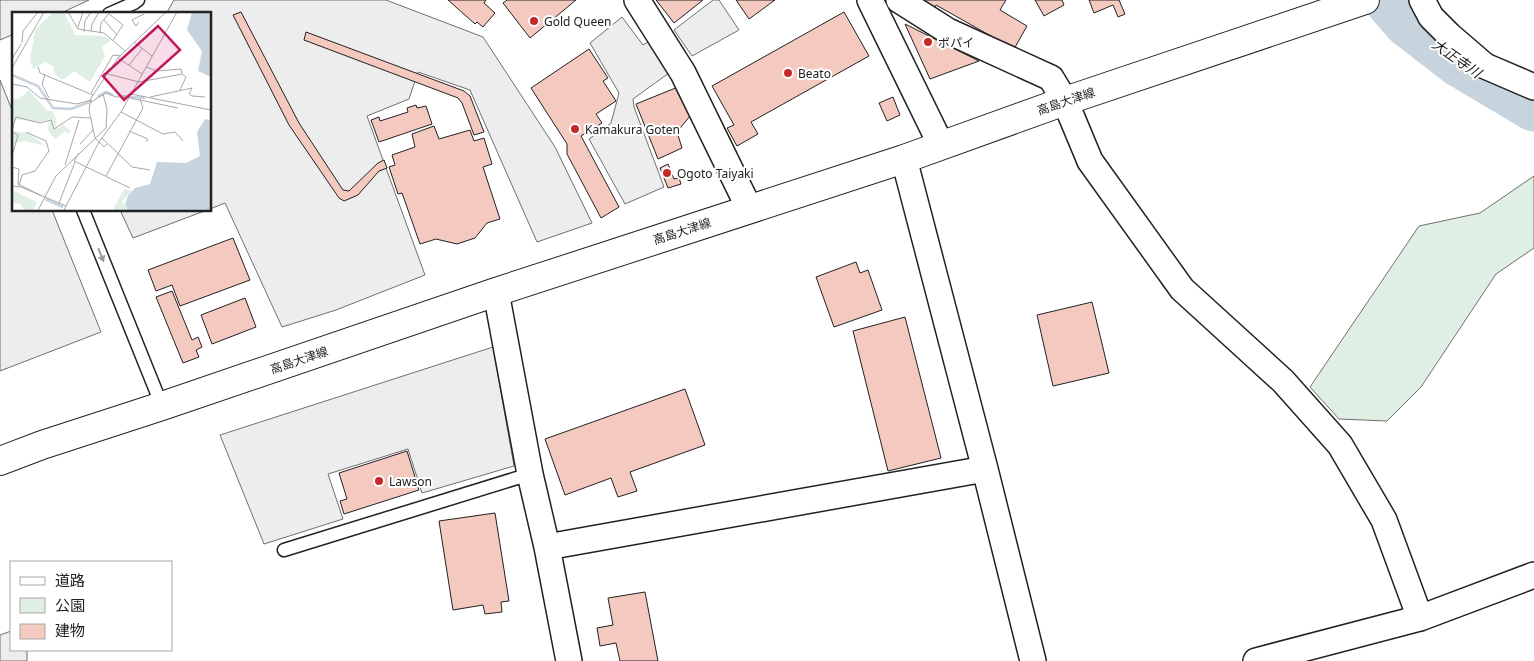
<svg xmlns="http://www.w3.org/2000/svg" width="1534" height="661" viewBox="0 0 1534 661" font-family="'Noto Sans','Noto Sans JP',sans-serif">
	<style>
		.green { fill: #e0efe3; stroke: #6f6f6f }
		.parking { fill: #ededed; stroke: #6f6f6f }
		.lines { fill: none; stroke-linecap: round; stroke-linejoin: round }
		.river { stroke: #c7d3dd; stroke-width: 49 }
		.building { fill: #f3c9c0; stroke: #222 }
		.lane-casing { stroke: #222; stroke-width: 15 }
		.street-casing { stroke: #222; stroke-width: 28 }
		.secondary-casing { stroke: #222; stroke-width: 30 }
		.lane { stroke: #fff; stroke-width: 12 }
		.street { stroke: #fff; stroke-width: 25 }
		.secondary { stroke: #fff; stroke-width: 28 }
		.oneway { fill: #9c9c9c }
		.poi-dot { fill: #c62828; stroke: #fff; stroke-width: 2 }
		.labels { text-anchor: middle; dominant-baseline: central; stroke-width: 4; stroke-linejoin: round; paint-order: stroke }
		.poi-label { font-size: 12px; fill: #222; stroke: #fff; text-anchor: start }
		.street-label { font-size: 12px; fill: #222; stroke: #fff }
		.water-label { font-size: 14px; font-style: italic; fill: #222; stroke: #fff }
		.inset-river { fill: none; stroke: #c7d3dd; stroke-width: 2.5 }
		.inset-road { fill: none; stroke: #a7a7a7; stroke-width: 1 }
		.view { fill: #c2185b; fill-opacity: 0.15; stroke: #c2185b; stroke-width: 2.5 }
		.inset-edge { fill: none; stroke: #222; stroke-width: 2.5 }
	</style>
	<rect width="100%" height="100%" fill="#fff"/>
	<path class="green" d="M1534 176V248L1496 274 1421 387 1387 421 1339 419 1310 387 1419 226 1480 213Z"/>
	<path class="parking" d="M0 0H89L59 14H14V34L0 40Z
		M174 0H386L483 37 555 147 592 223 537 242 470 90 418 72 409 99 367 116 425 275 336 310 282 327 225 203 210 209V14H166Z
		M713 0H719L739 30 692 56 674 30Z
		M622 17 643 45 648 42 669 73 633 99 634 107 664 187 625 204 589 139 611 123 619 93 590 43Z
		M0 80 14 115V210H52L101 332 0 371Z
		M120 210H207L133 238Z
		M493 347 514 466 422 493 408 449 328 474 343 519 264 544 220 435Z
		M11 631V650H27V661H0V635Z"/>
	<g class="lines">
		<path class="river" d="M1388 0 1407 22 1460 63 1534 107"/>
	</g>
	<path class="building" d="M448 0H486L484 3 495 13 483 27 477 22 475 24Z
		M507 0H576L530 38 503 3Z
		M656 0H703L674 23Z
		M736 0H775L749 19Z
		M921 0H1006L1000 10 1027 26 1014 49 936 5 933 11Z
		M1035 0H1062L1064 5 1044 16Z
		M1089 0H1119L1125 14 1118 17 1113 5 1094 13Z
		M241 12 299 123 343 190 349 191 378 163 384 160 387 168 379 171 358 195 344 201 339 198 289 125 233 15Z
		M844 12 869 56 751 122 758 134 737 146 727 128 734 125 712 86Z
		M905 24 979 61 930 79Z
		M306 32 464 91 470 96 484 132 474 135 462 103 458 98 304 40Z
		M589 49 608 78 603 81 616 101 596 114 602 123 581 136 619 207 601 218 567 154V144L531 88Z
		M678 87 690 116 677 132 682 148 658 159 636 104Z
		M893 97 900 115 887 121 879 103Z
		M416 105 417 108 426 106 432 124 379 142 371 120 379 117 380 121 408 112 407 108Z
		M434 126 439 139 470 130 474 141 484 138 492 164 483 167 500 219 487 223 475 238 457 244 436 239 420 244 402 193 398 194 389 167 395 165 392 155 415 147 412 134Z
		M668 164 674 179 679 178 681 184 668 188 660 168Z
		M233 238 250 280 180 306 172 285 156 291 148 270Z
		M856 262 860 273 868 270 882 310 834 327 816 277Z
		M172 291 192 340 198 337 202 347 196 350 199 357 183 363 156 297Z
		M245 298 256 327 212 344 201 315Z
		M1092 302 1109 373 1053 386 1037 315Z
		M905 317 941 458 888 471 853 331Z
		M685 389 705 445 630 472 637 491 618 497 611 478 565 495 545 439Z
		M407 451 419 490 344 514 340 501 347 499 339 473Z
		M495 513 509 601 501 602 502 612 485 614 483 605 453 610 439 521Z
		M645 592 658 661H620L616 643 600 646 597 628 613 625 608 598Z"/>
	<g class="lines">
		<g class="lane-casing">
			<path id="lane" d="M109 14 134 3 138 0
				M83 210 162 406
				M284 550 530 474"/>
		</g>
		<g class="street-casing">
			<path id="street" d="M637 0 683 73 749 208
				M870 0 941 145
				M899 0 948 31 1051 78 1065 101 1090 161 1182 289 1283 381 1340 445 1384 520 1420 618
				M1422 0 1431 17 1449 35 1485 66 1534 87
				M904 159 985 469 1033 661
				M496 292 530 474 547 547 569 661
				M547 547 985 469
				M1256 661 1420 618 1534 575"/>
		</g>
		<g class="secondary-casing">
			<path id="secondary" d="M0 461 42 445 162 406 496 292 904 159 1065 101 1365 0"/>
		</g>
		<use href="#lane" class="lane"/>
		<use href="#street" class="street"/>
		<use href="#secondary" class="secondary"/>
	</g>
	<defs><path id="oneway-solid" d="M-6-.8H1V-3.2L6.5 0L1 3.2V.8H-6Z" transform="scale(1.25)"/></defs>
	<use class="oneway" href="#oneway-solid" transform="translate(101 255) rotate(68)"/>
	<g class="poi-dot">
		<circle cx="534" cy="21" r="5"/>
		<circle cx="928" cy="42" r="5"/>
		<circle cx="788" cy="73" r="5"/>
		<circle cx="575" cy="129" r="5"/>
		<circle cx="667" cy="173" r="5"/>
		<circle cx="379" cy="481" r="5"/>
	</g>
	<g class="labels">
		<g class="poi-label">
			<text x="544" y="21">Gold Queen</text>
			<text x="938" y="42">ポパイ</text>
			<text x="798" y="73">Beato</text>
			<text x="585" y="129">Kamakura Goten</text>
			<text x="677" y="173">Ogoto Taiyaki</text>
			<text x="389" y="481">Lawson</text>
		</g>
		<g class="street-label">
			<text transform="translate(1066 101) rotate(-19)">高島大津線</text>
			<text transform="translate(682 231) rotate(-18)">高島大津線</text>
			<text transform="translate(299 360) rotate(-19)">高島大津線</text>
		</g>
		<g class="water-label">
			<text transform="translate(1457 58) rotate(35)">大正寺川</text>
		</g>
	</g>
	<g transform="translate(12 12)">
		<rect width="199" height="199" fill="#fff"/>
		<path d="M41 0H52L63 23 90 24 99 28 90 35 93 44 78 70 62 59 52 67H49L43 62 41 54 33 50 21 57 18 48 23 18ZM17 78 35 99H41L45 110 42 116H48L50 112 58 118 57 122 53 119 43 127 36 118 37 107 28 110 3 107 1 119 16 121 34 134 12 129 3 131 0 142V87H7ZM112 177 120 179 110 189 116 198H101ZM0 178 25 190 21 198H12L8 192 0 191Z" fill="#e0efe3"/>
		<path d="M180 0H199V65L186 59 190 39 175 18ZM193 107 199 108V198H116L113 192 116 184 123 176 138 172 145 150 174 151 188 144 185 120Z" fill="#c7d3dd"/>
		<path class="inset-river" d="M0 63 26 74 41 96 59 97 80 89M109 84 133 86M85 85 94 80 101 83M33 187 51 195"/>
		<path class="inset-road" d="M56 0 66 17 92 21 113 39M97 2 111 13 101 28M92 8 105 23M127 10 124 14 120 8 132 2M66 15 71 0M79 19 80 12 87 0M72 20 73 9 79 0M88 20 89 11 98 0M122 30 140 44M10 31 11 19 26 0M106 46 130 62M0 47 9 32M117 53 130 37M26 55 28 61 81 83M0 56 32 0M33 62 30 72 37 86M96 62 127 70 170 62 169 57 145 59 134 55M0 72 15 75 28 86 65 92 79 88M168 78 174 65 170 62M79 81 101 43 109 44M119 82 199 98M138 85 180 76 177 82 180 84 193 85M118 86 166 96M79 90 94 81 104 85H117M109 100 151 122 163 120 171 129M0 118 4 105 28 111 39 108 42 117 60 105 79 106M117 119 136 127 134 130M0 120 6 123 0 144M90 126 120 155 138 158M68 132 81 118M95 132 92 135 83 126 77 98 79 86 106 46 154 0M67 141 62 149 118 176M53 153 67 108M0 155 7 157 6 172 30 184M94 164 131 96 128 87M0 174 9 175 54 194M7 174 10 163 23 159 37 139 34 129 14 120M47 191 63 150M26 198 44 164 94 116 95 97 91 82M52 198 87 130 109 100 165 0"/>
		<path class="view" d="M146 14 168 38 112 88 91 64Z"/>
		<rect width="199" height="199" class="inset-edge"/>
	</g>
	<rect x="10" y="561" width="162" height="90" fill="#ffffff" stroke="#a7a7a7"/>
	<rect x="20" y="577" width="25" height="8" fill="#ffffff" stroke="#a7a7a7"/>
	<text x="55" y="586" font-size="15" fill="#222222">道路</text>
	<rect x="20" y="598" width="25" height="15" fill="#e0efe3" stroke="#a7a7a7"/>
	<text x="55" y="611" font-size="15" fill="#222222">公園</text>
	<rect x="20" y="624" width="25" height="15" fill="#f3c9c0" stroke="#a7a7a7"/>
	<text x="55" y="636" font-size="15" fill="#222222">建物</text>
</svg>
